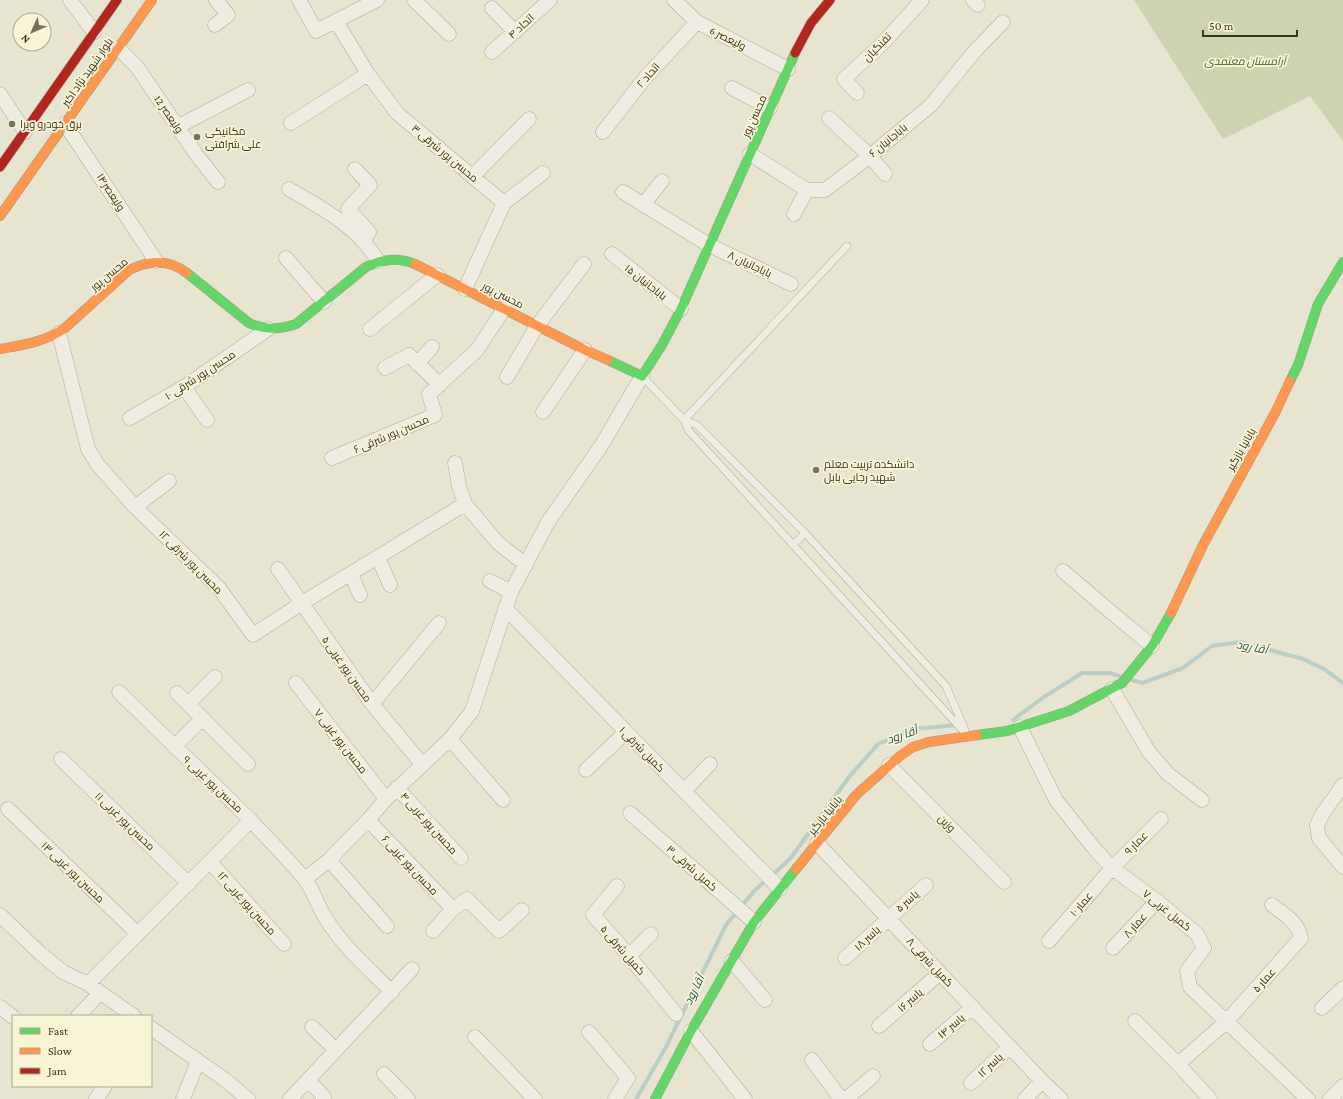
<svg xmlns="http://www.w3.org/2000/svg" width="1343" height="1099" viewBox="0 0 1343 1099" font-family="'Crimson Pro',Cairo,serif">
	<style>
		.cemetery { fill: #cdd3b1 }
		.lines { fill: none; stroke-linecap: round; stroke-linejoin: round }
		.stream { stroke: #bacec5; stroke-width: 4 }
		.lane-casing { stroke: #ada998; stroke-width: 8 }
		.street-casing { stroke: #ada998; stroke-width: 15 }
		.fast-casing { stroke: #9c9888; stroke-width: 10 }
		.slow-casing { stroke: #9c9888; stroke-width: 10 }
		.jam-casing { stroke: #9c9888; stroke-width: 10 }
		.lane { stroke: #efede1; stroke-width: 7 }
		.street { stroke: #efede1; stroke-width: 14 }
		.fast { stroke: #63d668; stroke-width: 9 }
		.slow { stroke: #ff974d; stroke-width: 9 }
		.jam { stroke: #b3261e; stroke-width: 9 }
		.poi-dot { fill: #78715c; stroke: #f8f4d6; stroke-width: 1.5 }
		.labels { text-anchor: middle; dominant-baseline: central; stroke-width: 3.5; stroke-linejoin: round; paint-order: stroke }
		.street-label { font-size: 11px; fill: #3d331e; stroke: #f8f4d6 }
		.park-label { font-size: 11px; font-style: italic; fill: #435b24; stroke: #f8f4d6 }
		.poi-label { font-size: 11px; fill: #3d331e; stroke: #f8f4d6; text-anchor: start }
		.water-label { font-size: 12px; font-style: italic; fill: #2d585d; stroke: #f8f4d6 }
	</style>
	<rect width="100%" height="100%" fill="#e7e4cf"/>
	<path class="cemetery" d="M1134 0H1343V141L1310 96 1223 139Z"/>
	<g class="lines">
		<path class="stream" d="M1132 680 1142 683 1183 668 1212 646 1240 642 1303 659 1324 669 1343 683
			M1013 720 1044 697 1082 673H1110L1119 676
			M636 1099 665 1049 726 925 755 890 790 859 849 777 878 744 913 729 958 725"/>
		<g class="lane-casing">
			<path id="lane" d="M642 376 684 420 689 431 966 734
				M684 420 697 425 805 533 946 686 965 730
				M684 420 847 246
				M793 545 805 533"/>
		</g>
		<g class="street-casing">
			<path id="street" d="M70 0 94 32
				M299 0 316 31 377 0
				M414 0 449 34
				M674 0 697 22 788 69
				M973 0 978 5
				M492 8 515 32
				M336 21 368 74 397 113 504 203 465 289
				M215 25 228 15 216 0
				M118 48 137 67 196 154 218 182
				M492 52 550 0
				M732 88 770 108
				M857 93 844 79 883 43 922 0
				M0 94 25 132
				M829 118 870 156 885 174
				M291 123 368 74
				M65 124 156 261
				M177 127 248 90
				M603 132 645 78 697 22
				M750 154 807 190H825L870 156 931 105 974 52 1003 22
				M355 169 370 185 348 209 369 232 364 240
				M473 176 529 119
				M289 189C323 209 357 226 378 261
				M623 192 709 245 791 284
				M504 203 543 173
				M643 205 662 181
				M794 214 807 190
				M612 254 681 309
				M286 258 324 302
				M370 329 437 275
				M59 333 88 449 98 465 135 507 219 588 253 635 302 603 465 504
				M417 364 432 347
				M385 368 409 355 440 385
				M507 377 537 326 584 264
				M184 387 207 420
				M543 412 585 350
				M130 418 184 387 268 329
				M332 458 435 415 429 394 477 350 504 309
				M455 463 459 486 465 504 498 543 526 565
				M135 507 169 481
				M378 557 390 585
				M278 569 372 704 422 764
				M1063 571 1111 612 1152 646
				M351 574 360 595
				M490 581 511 592
				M505 608 780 889
				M296 683 386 799
				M1112 689 1149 752 1168 774 1202 800
				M119 692C180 753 246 811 303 877 313 888 317 905 325 917 342 946 368 968 392 992
				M177 693 248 764
				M188 704 215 677
				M372 704 439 623
				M1020 727 1056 800 1093 847 1112 868 1157 901 1197 934 1204 948 1187 971 1190 987 1308 1099
				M450 739 503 800
				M174 747 203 718
				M61 759 189 884
				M889 765 1004 882
				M586 770 626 732
				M1343 785 1323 813 1317 825 1319 838 1343 867
				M397 788 461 858
				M684 791 710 764
				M8 809 138 934
				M630 813 754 922
				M368 820 453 909
				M817 843 1042 1081 1061 1099
				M329 860 387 926
				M210 862 284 944
				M305 879 329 860 368 820 386 799 450 739 472 711 511 592 548 522 601 446 642 376
				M617 886 593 915 620 945 676 1014
				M0 915 41 954 63 972 88 984 134 1016
				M433 931 453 909 467 899 499 931 522 910
				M1049 941 1112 868 1161 819
				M1113 948 1157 901
				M629 956 651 934
				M845 958 926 885
				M732 961 765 1000
				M88 984 251 820
				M0 1007 13 1017
				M1322 1008 1343 988
				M78 1016 100 993
				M1135 1021 1178 1064 1210 1099
				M879 1026 940 973
				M312 1027 336 1050
				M151 1028 224 1079 248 1099
				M691 1031 745 1099
				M589 1032 628 1078 615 1099
				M475 1037 535 1099
				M930 1044 973 1007
				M812 1060 841 1099
				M1178 1064 1226 1022 1301 938C1298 922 1284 914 1272 905
				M384 1074 408 1099
				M308 1080 324 1097
				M971 1083 1010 1047
				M96 1099 105 1086
				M183 1099 198 1061
				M290 1099 412 969
				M846 1099 873 1076
				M1025 1099 1042 1081
				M1330 1099 1343 1086"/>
		</g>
		<g class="fast-casing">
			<path id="fast" d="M187 273 249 323C265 330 279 330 296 324L366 267C382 259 398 257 415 264
				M608 360 642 376 662 345 681 309 795 53
				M1290 381 1298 365 1318 304 1343 262
				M977 735 1007 731 1069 711 1122 683 1152 646 1171 613
				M655 1099 691 1031 754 922 796 869"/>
		</g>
		<g class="slow-casing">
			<path id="slow" d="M0 216 152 0
				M415 264 585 350 608 360
				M0 349C23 345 45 342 65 328L129 270C149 260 169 259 187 273
				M1171 613 1203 545 1275 413 1290 381
				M796 869 857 794 900 756 913 747 929 742 977 735"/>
		</g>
		<g class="jam-casing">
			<path id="jam" d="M795 53 811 23 830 0
				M0 167 117 0"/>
		</g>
		<use href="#lane" class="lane"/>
		<use href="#street" class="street"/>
		<use href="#fast" class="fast"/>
		<use href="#slow" class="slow"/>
		<use href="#jam" class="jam"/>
	</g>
	<g class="poi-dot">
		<circle cx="12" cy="124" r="4"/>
		<circle cx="197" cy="137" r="4"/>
		<circle cx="816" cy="470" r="4"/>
	</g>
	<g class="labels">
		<g class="street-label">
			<text transform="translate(521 26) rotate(-42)">اتحاد ۴</text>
			<text transform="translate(728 38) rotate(27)">ولیعصر 6</text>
			<text transform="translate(877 47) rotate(-45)">تفنگیان</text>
			<text transform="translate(87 72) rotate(-55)">بلوار شهید نژاد اکبر</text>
			<text transform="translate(648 75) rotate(-49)">اتحاد ۲</text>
			<text transform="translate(169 114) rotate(56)">ولیعصر 12</text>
			<text transform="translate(754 116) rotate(-66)">محسن پور</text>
			<text transform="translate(888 140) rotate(-40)">باباجانیان ۶</text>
			<text transform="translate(445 153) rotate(40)">محسن پور شرقی ۳</text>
			<text transform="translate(111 192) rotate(57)">ولیعصر۱۴</text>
			<text transform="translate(750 264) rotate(25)">باباجانیان ۸</text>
			<text transform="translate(109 274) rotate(-40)">محسن پور</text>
			<text transform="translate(646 282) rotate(38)">باباجانیان ۱۵</text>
			<text transform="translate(503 295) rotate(27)">محسن پور</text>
			<text transform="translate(200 375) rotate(-33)">محسن پور شرقی ۱۰</text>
			<text transform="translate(391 434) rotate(-23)">محسن پور شرقی ۶</text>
			<text transform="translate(1241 449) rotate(-60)">بابانیا بازگیر</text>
			<text transform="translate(191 562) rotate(45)">محسن پور شرقی ۱۲</text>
			<text transform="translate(347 669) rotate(55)">محسن پور غربی ۵</text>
			<text transform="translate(341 741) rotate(52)">محسن پور غربی ۷</text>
			<text transform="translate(642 749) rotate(45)">کمیل شرقی ۱</text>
			<text transform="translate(213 784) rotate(43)">محسن پور غربی ۹</text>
			<text transform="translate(825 815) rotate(-51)">بابانیا بازگیر</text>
			<text transform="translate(125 821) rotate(44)">محسن پور غربی ۱۱</text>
			<text transform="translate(429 823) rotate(48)">محسن پور غربی ۴</text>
			<text transform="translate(947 823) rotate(45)">وزین</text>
			<text transform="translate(1136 843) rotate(-45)">عمار ۹</text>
			<text transform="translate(410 865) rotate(47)">محسن پور غربی ۶</text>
			<text transform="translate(692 868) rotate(41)">کمیل شرقی ۳</text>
			<text transform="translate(73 872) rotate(44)">محسن پور غربی ۱۳</text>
			<text transform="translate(907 901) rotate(-42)">یاسر ۵</text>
			<text transform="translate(247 903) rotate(48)">محسن پور غربی ۱۲</text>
			<text transform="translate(1081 904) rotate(-49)">عمار ۱۰</text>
			<text transform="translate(1167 910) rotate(39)">کمیل غربی ۷</text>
			<text transform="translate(1135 925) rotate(-48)">عمار ۸</text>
			<text transform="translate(867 938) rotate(-43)">یاسر ۱۸</text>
			<text transform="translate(623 950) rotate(49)">کمیل شرقی ۵</text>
			<text transform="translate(930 962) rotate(47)">کمیل شرقی ۸</text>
			<text transform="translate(1264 980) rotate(-48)">عمار ۵</text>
			<text transform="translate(910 1000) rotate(-42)">یاسر ۱۶</text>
			<text transform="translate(951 1026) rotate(-41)">یاسر ۱۴</text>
			<text transform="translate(990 1065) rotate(-43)">یاسر ۱۲</text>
		</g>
		<g class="park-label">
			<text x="1245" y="61">آرامستان معتمدی</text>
		</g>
		<g class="poi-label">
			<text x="20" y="124">برق خودرو ویرا</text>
			<text x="205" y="131">مکانیکی<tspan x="205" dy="13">علی شرافتی</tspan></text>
			<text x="824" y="464">دانشکده تربیت معلم<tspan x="824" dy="13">شهید رجایی بابل</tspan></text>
		</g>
		<g class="water-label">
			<text transform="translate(1252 647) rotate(11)">آقا رود</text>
			<text transform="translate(902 735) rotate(-19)">آقا رود</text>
			<text transform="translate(694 990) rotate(-64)">آقا رود</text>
		</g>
	</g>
	<rect x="12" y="1015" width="140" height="72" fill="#f8f4d6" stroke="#ada78c"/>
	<rect x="20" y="1028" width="20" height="6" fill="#63d668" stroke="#ada78c"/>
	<text x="48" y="1035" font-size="12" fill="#3d331e">Fast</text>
	<rect x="20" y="1048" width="20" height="6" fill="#ff974d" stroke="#ada78c"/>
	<text x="48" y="1055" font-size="12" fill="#3d331e">Slow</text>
	<rect x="20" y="1068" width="20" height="6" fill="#b3261e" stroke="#ada78c"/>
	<text x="48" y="1075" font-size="12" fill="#3d331e">Jam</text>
	<g transform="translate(32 32) rotate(225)"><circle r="19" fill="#f8f4d6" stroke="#ada78c"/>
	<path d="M0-3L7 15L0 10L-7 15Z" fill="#78715c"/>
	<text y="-6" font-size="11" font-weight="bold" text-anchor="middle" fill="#3d331e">N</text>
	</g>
	<path d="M1203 30v6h94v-6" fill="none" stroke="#3d331e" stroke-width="2"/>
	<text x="1209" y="30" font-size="12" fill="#3d331e" stroke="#f8f4d6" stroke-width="3" paint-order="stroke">50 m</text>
</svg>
